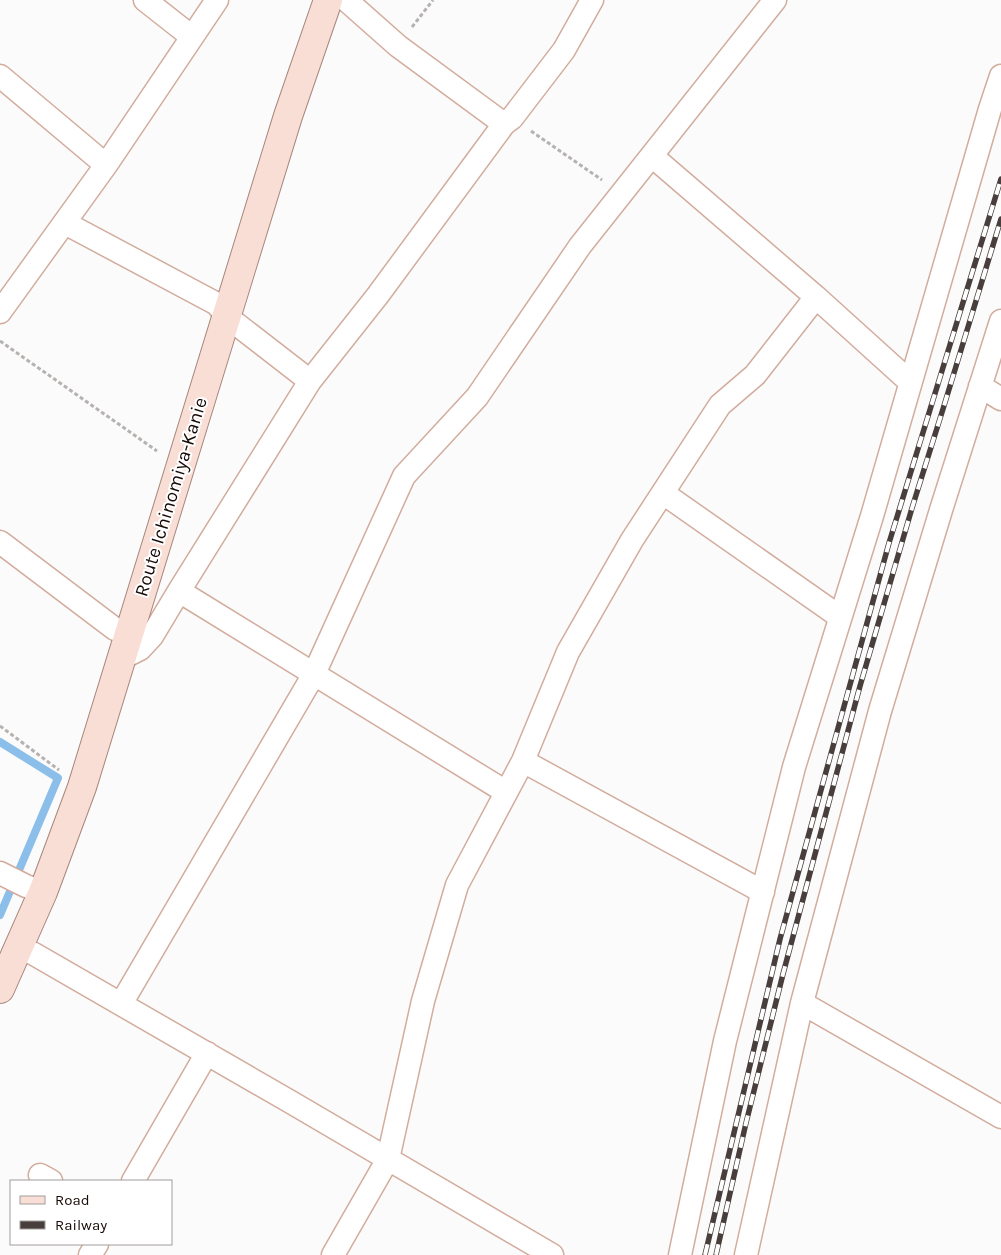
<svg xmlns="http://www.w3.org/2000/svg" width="1001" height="1255" viewBox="0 0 1001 1255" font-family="Karla,sans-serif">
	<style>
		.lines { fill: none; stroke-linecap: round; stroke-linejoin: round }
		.stream { stroke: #8bbfea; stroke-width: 8 }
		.minor-casing { stroke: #d2ac9d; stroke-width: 25 }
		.primary-casing { stroke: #a7867c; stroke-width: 30 }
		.path { stroke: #b6b2b0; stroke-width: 3; stroke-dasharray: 4 2.5; stroke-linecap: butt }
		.minor { stroke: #fff; stroke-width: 22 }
		.primary { stroke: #f9ded6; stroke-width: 28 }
		.rail-casing { stroke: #483e3b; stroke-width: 5.5 }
		.rail { stroke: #fff; stroke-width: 4; stroke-dasharray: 11; stroke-linecap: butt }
		.labels { text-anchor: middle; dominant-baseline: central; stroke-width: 4; stroke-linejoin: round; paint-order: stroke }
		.street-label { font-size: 19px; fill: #170a06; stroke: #fff }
	</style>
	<rect width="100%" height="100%" fill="#fbfbfb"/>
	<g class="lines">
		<path class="stream" d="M0 742 58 778 0 915"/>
		<g class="minor-casing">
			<path id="minor" d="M145 0 192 37
				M346 0 398 46 504 124
				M0 76 106 165
				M652 156 816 297 910 382
				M65 223 217 304 226 316 310 381
				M0 312 106 165 217 0
				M980 386 1001 399
				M663 493 840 617
				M0 542 115 629 129 631
				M179 591 506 792
				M122 658 140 649 152 636 179 591 310 381 378 295 504 124 512 118 564 50 592 0
				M523 761 763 892
				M0 873 26 886 43 892
				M19 947 34 954 289 1101 552 1255
				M802 1003 1001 1117
				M121 1004 314 674 404 476 477 397 580 246 775 0
				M40 1175 51 1181
				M133 1181 207 1053
				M90 1255 97 1244
				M333 1255 388 1159 423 1001 457 885 523 761 568 652 632 540 720 405 755 375 816 297
				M680 1255 725 1041 794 767 872 516 990 109 1001 76
				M746 1255 802 1003 880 711 941 510 1001 321"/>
		</g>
		<g class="primary-casing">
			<path id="primary" d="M0 989 43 892 82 787 288 116 328 0"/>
		</g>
		<path class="path" d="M412 27 433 0
			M531 131 602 180
			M0 341 157 451
			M0 726 59 770"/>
		<use href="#minor" class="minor"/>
		<use href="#primary" class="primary"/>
		<g class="rail-casing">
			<path id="rail" d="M705 1255 780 939 889 543 1001 179
				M716 1255 746 1123 783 974 860 686 912 508 943 409 1001 219"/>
		</g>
		<use href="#rail" class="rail"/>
	</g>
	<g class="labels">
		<g class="street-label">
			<text transform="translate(171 497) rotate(-73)">Route Ichinomiya-Kanie</text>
		</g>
	</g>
	<rect x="10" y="1180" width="162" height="65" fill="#ffffff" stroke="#a29d9b"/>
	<rect x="20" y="1196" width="25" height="8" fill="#f9ded6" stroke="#a29d9b"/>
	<text x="55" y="1205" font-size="15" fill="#170a06">Road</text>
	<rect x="20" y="1221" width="25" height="8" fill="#483e3b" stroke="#a29d9b"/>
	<text x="55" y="1230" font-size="15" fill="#170a06">Railway</text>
</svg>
